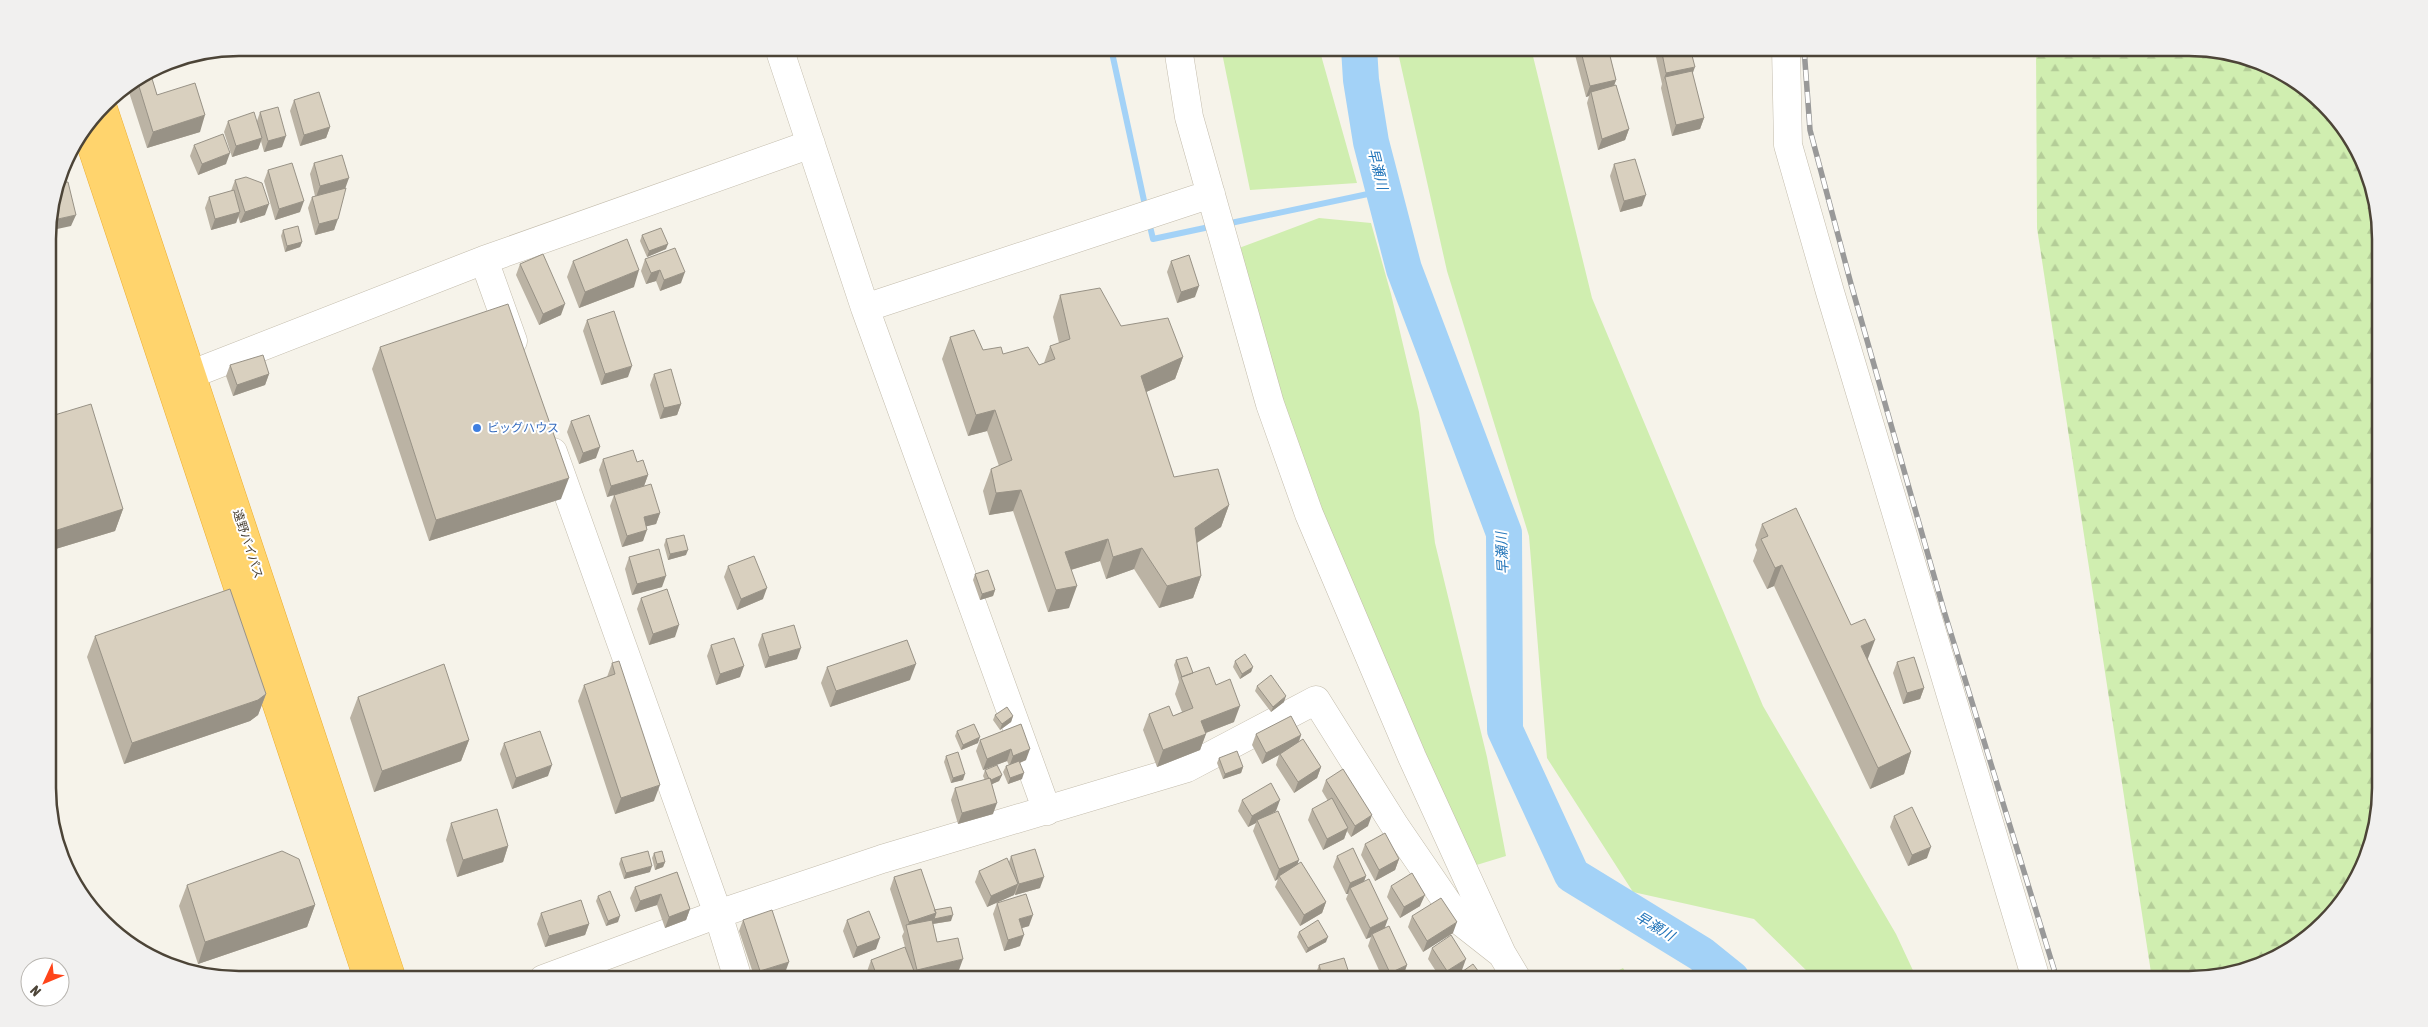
<svg xmlns="http://www.w3.org/2000/svg" width="2428" height="1027" viewBox="0 0 2428 1027" font-family="'Asap Condensed','Noto Sans JP',sans-serif">
	<style>
		.grass { fill: #d0eeb0 }
		.forest { fill: url(#forest-firs) }
		.lines { fill: none; stroke-linecap: round; stroke-linejoin: round }
		.stream { stroke: #a3d2f7; stroke-width: 6 }
		.river { stroke: #a3d2f7; stroke-width: 36 }
		.minor-casing { stroke: #c3bcac; stroke-width: 29 }
		.highway-casing { stroke: #ebad2f; stroke-width: 29 }
		.minor { stroke: #fff; stroke-width: 28 }
		.highway { stroke: #ffd46d; stroke-width: 28 }
		.rail-casing { stroke: #999; stroke-width: 5.5 }
		.rail { stroke: #fff; stroke-width: 4; stroke-dasharray: 11; stroke-linecap: butt }
		.wall { fill: #bbb3a4 }
		.shaded-wall { fill: #989286 }
		.building { fill: #d9d0bf; stroke: #989286 }
		.shop-dot { fill: #3f7fe0; stroke: #fff; stroke-width: 2 }
		.labels { text-anchor: middle; dominant-baseline: central; stroke-width: 4; stroke-linejoin: round; paint-order: stroke }
		.shop-label { font-size: 12px; fill: #366cbe; stroke: #fff; text-anchor: start }
		.street-label { font-size: 12px; fill: #4c4437; stroke: #fff }
		.water-label { font-size: 14px; font-style: italic; fill: #2476ba; stroke: #fff }
		.rim { fill: none; stroke: #4c4437; stroke-width: 2.5 }
	</style>
	<defs>
		<pattern id="forest-firs" width="22" height="20" patternUnits="userSpaceOnUse" patternTransform="scale(1.25)"><rect width="22" height="20" fill="#d0eeb0"/><path d="M5 1l3.5 6h-7zM16 11l3.5 6h-7z" fill="#b4cd98"/></pattern>
	</defs>
	<rect width="100%" height="100%" fill="#f6f3ea"/>
	<path class="grass" d="M1221 48H1319L1357 183 1250 190Z
		M1397 48H1531L1592 298 1763 706 1896 934 1917 979H1815L1754 919 1633 892 1547 758 1529 536 1447 271Z
		M1319 218 1371 223 1391 294 1419 412 1435 543 1487 757 1506 856 1470 867 1325 527 1273 385 1239 248Z
		M1623 968 1630 979H1602Z"/>
	<path class="forest" d="M2036 48H2189L2262 62 2306 87 2341 123 2366 166 2379 214 2380 788 2366 861 2341 905 2296 947 2251 969 2201 979H2152L2037 228Z"/>
	<g class="lines">
		<path class="stream" d="M1111 48 1146 210
			M1149 222 1153 239 1214 226
			M1226 224 1382 191"/>
		<path class="river" d="M1359 48 1361 80 1371 142 1404 269 1504 533 1505 730 1572 875 1701 954 1732 979"/>
		<g class="minor-casing">
			<path id="minor" d="M779 48 865 308 1047 811
				M1178 48 1189 117 1270 404 1309 514 1412 757 1502 954 1517 979
				M1786 48 1788 145 1830 292 2036 979
				M484 260 513 341
				M865 308 1211 194
				M192 374 484 260 811 144
				M553 452 718 914 738 979
				M543 979 718 914 882 859 1187 768 1316 700 1395 826 1460 921 1502 954"/>
		</g>
		<g class="highway-casing">
			<path id="highway" d="M103 108 392 979
				M86 130 368 979"/>
		</g>
		<use href="#minor" class="minor"/>
		<use href="#highway" class="highway"/>
		<g class="rail-casing">
			<path id="rail" d="M1804 48 1810 130 1851 284 1944 611 2057 979"/>
		</g>
		<use href="#rail" class="rail"/>
	</g>
	<path class="wall" d="M1575 48H1608L1616 80 1614 86 1629 129 1625 140 1598 150 1587 103 1589 96 1586 97 1574 51Z
		M1654 48H1690L1692 73 1704 118 1700 129 1672 136 1661 88 1662 84Z
		M150 72 157 95 200 132 147 148 127 86Z
		M294 100 330 127 326 138 300 146 290 111Z
		M260 112 282 147 264 152 261 141 258 149 232 157 224 132 228 121H257Z
		M194 145 226 164 198 175 190 156Z
		M314 163 345 188 334 230 315 235 308 208 312 197 315 196 310 174Z
		M1614 164 1642 206 1620 212 1610 176Z
		M268 170 300 212 275 220 264 181Z
		M235 180 265 215 240 223 238 216 236 223 211 230 205 208 209 197 231 191Z
		M283 230 302 242 300 247 285 252 281 236Z
		M642 235 666 249 647 257 640 241Z
		M645 259 681 283 660 291 656 281 646 284 641 271Z
		M573 261 634 287 579 308 567 277Z
		M1171 261 1195 297 1177 303 1167 272Z
		M520 264 561 315 539 325 516 275Z
		M1060 295 1183 357 1175 379 1146 392 1174 477 1229 505 1221 527 1197 543 1201 576 1193 598 1159 608 1134 569 1106 579 1100 561 1071 570 1069 608 1048 612 1013 511 989 515 983 491 991 469 999 466 987 431 968 436 942 359 950 337 983 350 1039 365 1044 363 1050 346 1059 343 1053 317Z
		M587 320 628 377 601 385 583 331Z
		M380 347 561 499 429 541 372 369Z
		M230 365 269 374 265 385 233 396 226 376Z
		M654 374 681 404 677 415 660 419 650 385Z
		M48 417 123 509 115 531 49 551Z
		M571 421 596 458 579 464 567 432Z
		M603 459 637 462 648 475 644 486 660 513 656 524 646 526 643 541 622 547 610 506 614 495 607 497 599 470Z
		M1762 524 1868 659 1911 752 1904 774 1870 789 1774 586 1767 589 1753 561 1757 550 1755 545Z
		M666 539 686 555 668 560 664 545Z
		M629 557 662 587 632 595 625 569Z
		M728 566 763 599 737 610 724 577Z
		M975 574 995 590 993 596 980 600 973 580Z
		M641 598 675 637 649 645 637 609Z
		M762 634 797 659 765 668 758 645Z
		M95 636 266 694 258 715 250 721 124 764 87 657Z
		M711 645 740 677 716 685 707 656Z
		M1176 660 1193 673 1216 685 1234 722 1206 733 1200 750 1157 767 1143 730 1149 714 1173 716 1182 712 1175 694 1179 682 1174 665Z
		M1235 661 1253 667 1251 672 1240 679 1233 667Z
		M1897 662 1924 688 1920 699 1903 704 1893 673Z
		M612 663 654 801 615 814 578 701 584 685 607 677Z
		M827 667 910 680 830 707 821 683Z
		M1257 686 1284 702 1271 712 1255 691Z
		M358 697 469 740 461 761 374 792 350 718Z
		M995 715 1013 716 1011 722 1000 730 993 720Z
		M1021 724 1026 760 1020 763 1022 779 1008 784 1003 772 1006 766 1009 765 1007 761 983 770 976 751 980 740Z
		M957 731 978 743 961 750 955 736Z
		M1256 734 1301 735 1299 742 1321 767 1317 778 1294 793 1276 765 1279 755 1262 764 1252 745Z
		M504 743 548 776 512 789 500 754Z
		M946 756 963 780 951 783 944 762Z
		M1219 758 1243 767 1241 773 1223 779 1217 763Z
		M985 770 1002 775 999 781 992 784 993 814 958 824 951 800 955 788 985 780 983 776Z
		M1326 780 1368 826 1351 837 1347 831 1344 839 1323 850 1308 820 1312 809 1328 801 1322 791Z
		M1242 800 1276 811 1272 813 1298 864 1326 902 1322 913 1300 926 1275 887 1278 879 1275 881 1253 831 1256 823 1248 827 1238 811Z
		M1894 816 1927 858 1908 866 1890 827Z
		M451 823 508 846 503 862 457 877 446 840Z
		M1365 844 1399 859 1395 870 1375 881 1361 855Z
		M654 853 665 862 663 867 655 870 652 858Z
		M1011 856 1040 888 1015 895V893L1014 895 987 907 975 882 979 871 1009 862Z
		M1337 856 1366 876 1364 881 1385 928 1407 965 1403 976 1397 979H1383L1368 946 1371 937 1366 939 1346 899 1348 894H1346L1333 867Z
		M621 858 650 872 624 879 619 864Z
		M677 872 690 909 686 920 665 928 657 905 635 912 630 898 635 887Z
		M894 877 934 910 951 921 933 924 937 942 959 970 921 979H866L865 977 871 960 905 947 902 936 904 932 890 889Z
		M187 885 315 905 307 927 198 964 179 906Z
		M1391 886 1420 906 1400 918 1387 897Z
		M598 896 618 922 606 926 596 901Z
		M997 903 1029 926 1022 928 1020 946 1004 951 993 914Z
		M541 913 589 924 585 935 545 947 537 924Z
		M1412 916 1453 933 1423 952 1408 927Z
		M743 920 785 973 765 979H755L739 931Z
		M847 920 876 949 853 958 843 931Z
		M1299 932 1326 942 1306 953 1297 937Z
		M1432 948 1462 970 1448 979H1441L1428 959Z
		M1319 965 1351 979H1316L1315 976Z"/>
	<path class="shaded-wall" d="M1695 67 1691 78 1665 77 1662 84 1666 73Z
		M1616 80 1612 91 1591 92 1589 96 1586 97 1590 86Z
		M205 115 200 132 147 148 153 132Z
		M1704 118 1700 129 1672 136 1676 125Z
		M330 127 326 138 300 146 304 135Z
		M1629 129 1625 140 1598 150 1602 139Z
		M286 136 282 147 264 152 268 141Z
		M262 138 258 149 232 157 236 146Z
		M230 153 226 164 198 175 202 164Z
		M349 178 345 189 316 197 320 186Z
		M1646 195 1642 206 1620 212 1624 201Z
		M304 201 300 212 275 220 279 209Z
		M269 204 265 215 240 223 245 212Z
		M240 212 236 223 211 230 215 219Z
		M76 215 71 226 48 231V226L49 221Z
		M338 219 334 230 315 235 319 224Z
		M302 242 300 247 285 252 287 246Z
		M668 244 666 249 647 257 649 251Z
		M639 270 634 287 579 308 585 292Z
		M660 270 656 281 646 284 651 273Z
		M685 272 681 283 660 291 664 280Z
		M1199 286 1195 297 1177 303 1181 292Z
		M565 304 561 315 539 325 543 314Z
		M1183 357 1175 379 1133 398 1141 376Z
		M632 366 628 377 601 385 605 374Z
		M269 374 265 385 233 396 237 385Z
		M681 404 677 415 660 419 664 408Z
		M995 410 987 431 968 436 976 415Z
		M600 447 596 458 579 464 583 453Z
		M648 475 644 486 607 497 611 486Z
		M569 478 561 499 429 541 436 520Z
		M1021 490 1013 511 989 515 996 493Z
		M1229 505 1221 527 1187 549 1195 528Z
		M123 509 115 531 49 551V537L51 532Z
		M660 513 656 524 640 528 644 517Z
		M647 530 643 541 622 547 627 536Z
		M1108 539 1100 561 1057 574 1065 552Z
		M1142 548 1134 569 1106 579 1113 557Z
		M688 550 686 555 668 560 670 554Z
		M1782 565 1774 586 1767 589 1775 568Z
		M666 576 662 587 632 595 637 584Z
		M1201 576 1193 598 1159 608 1167 586Z
		M1077 586 1069 608 1048 612 1056 590Z
		M767 588 763 599 737 610 741 599Z
		M995 590 993 596 980 600 982 594Z
		M679 625 675 637 649 645 653 634Z
		M1875 640 1867 661 1861 646Z
		M801 648 797 659 765 668 769 657Z
		M916 664 910 680 830 707 836 691Z
		M744 666 740 677 716 685 720 674Z
		M1253 667 1251 672 1240 679 1242 674Z
		M1924 688 1920 699 1903 704 1907 693Z
		M266 694 258 715 250 721 124 764 132 743Z
		M1286 696 1284 702 1271 712 1273 707Z
		M1240 706 1234 722 1195 737 1201 721Z
		M1013 716 1011 722 1000 730 1002 724Z
		M1206 734 1200 750 1157 767 1163 750Z
		M1301 735 1297 746 1280 754 1279 755 1262 764 1266 753Z
		M980 737 978 743 961 750 963 745Z
		M469 740 461 761 374 792 382 771Z
		M1011 749 1007 761 983 770 987 759Z
		M1030 749 1026 760 1009 767 1013 756Z
		M1911 752 1904 774 1870 789 1878 768Z
		M552 765 548 776 512 789 516 778Z
		M1243 767 1241 773 1223 779 1225 774Z
		M1321 767 1317 778 1294 793 1298 782Z
		M1024 773 1022 779 1008 784 1010 778Z
		M965 774 963 780 951 783 953 778Z
		M1002 775 999 781 988 786 990 780Z
		M660 785 654 801 615 814 621 798Z
		M1280 800 1276 811 1258 822 1257 820 1256 823 1248 827 1252 816Z
		M997 803 993 814 958 824 962 813Z
		M1372 815 1368 826 1351 837 1355 826Z
		M1348 828 1344 839 1323 850 1327 839Z
		M508 846 503 862 457 877 463 860Z
		M1931 847 1927 858 1908 866 1912 855Z
		M1399 859 1395 870 1375 881 1379 870Z
		M1299 860 1295 871 1279 876 1278 879 1275 881 1279 869Z
		M665 862 663 867 655 870 657 864Z
		M652 866 650 872 624 879 626 873Z
		M1366 876 1362 887 1350 888 1348 894H1346L1350 883Z
		M1044 877 1040 888 1015 895 1019 884Z
		M1018 884 1014 895 987 907 991 896Z
		M661 894 657 905 635 912 640 901Z
		M1425 895 1420 906 1400 918 1404 907Z
		M1326 902 1322 913 1300 926 1304 915Z
		M315 905 307 927 198 964 205 942Z
		M690 909 686 920 665 928 669 917Z
		M936 913 932 924 907 927 909 922Z
		M953 915 951 921 932 924 934 919Z
		M1033 915 1029 926 1015 930 1019 919Z
		M620 916 618 922 606 926 608 921Z
		M1388 919 1384 930 1372 934 1371 937 1366 939 1370 928Z
		M1457 922 1453 933 1423 952 1427 941Z
		M589 924 585 935 545 947 549 936Z
		M1024 935 1020 946 1004 951 1008 940Z
		M1328 937 1326 942 1306 953 1308 948Z
		M880 938 876 949 853 958 857 947Z
		M963 959 959 970 921 979H913L917 970Z
		M1466 959 1462 970 1448 979H1444L1447 971Z
		M789 962 785 973 765 979H757L760 971Z
		M1407 965 1403 976 1397 979H1388L1390 973Z"/>
	<path class="building" d="M1580 48H1608L1616 80 1590 86Z
		M1661 48H1690L1695 67 1666 73Z
		M1692 71 1704 118 1676 125 1665 77Z
		M150 72 157 95 195 83 205 115 153 132 137 80Z
		M1616 85 1629 129 1602 139 1591 92Z
		M319 92 330 127 304 135 294 100Z
		M278 107 286 136 268 141 260 112Z
		M254 112 262 138 236 146 228 121Z
		M223 134 230 153 202 164 194 145Z
		M342 155 349 178 320 186 314 163Z
		M1635 159 1646 195 1624 201 1614 164Z
		M292 163 304 201 279 209 268 170Z
		M246 177 262 183 269 204 245 212 235 180Z
		M68 182 76 215 49 221 59 183Z
		M346 188 338 219 319 224 312 197Z
		M234 190 240 212 215 219 209 197Z
		M298 226 302 242 287 246 283 230Z
		M661 228 668 244 649 251 642 235Z
		M627 239 639 270 585 292 573 261Z
		M675 248 685 272 664 280 660 270 651 273 645 259Z
		M543 254 565 304 543 314 520 264Z
		M1189 255 1199 286 1181 292 1171 261Z
		M1100 288 1121 326 1168 318 1183 357 1141 376 1174 477 1218 469 1229 505 1195 528 1201 576 1167 586 1142 548 1113 557 1108 539 1065 552 1077 586 1056 590 1021 490 996 493 991 469 1012 460 995 410 976 415 950 337 974 330 983 350 1001 347 1003 354 1028 347 1039 365 1055 359 1050 346 1070 339 1060 295Z
		M508 304 569 478 436 520 380 347Z
		M614 311 632 366 605 374 587 320Z
		M263 355 269 374 237 385 230 365Z
		M671 369 681 404 664 408 654 374Z
		M91 404 123 509 51 532 49 525 48 417Z
		M589 415 600 447 583 453 571 421Z
		M633 450 637 462 643 460 648 475 611 486 603 459Z
		M651 484 660 513 644 517 647 530 627 536 614 495Z
		M1796 508 1851 625 1865 619 1875 640 1861 646 1911 752 1878 768 1782 565 1775 568 1761 539 1768 536 1762 524Z
		M684 535 688 550 670 554 666 539Z
		M659 549 666 576 637 584 629 557Z
		M754 556 767 588 741 599 728 566Z
		M988 570 995 590 982 594 975 574Z
		M230 589 266 694 258 700 132 743 95 636Z
		M667 589 679 625 653 634 641 598Z
		M794 625 801 648 769 657 762 634Z
		M734 638 744 666 720 674 711 645Z
		M907 640 916 664 836 691 827 667Z
		M1245 654 1253 667 1242 674 1235 661Z
		M1187 657 1193 673 1182 677 1176 660Z
		M1914 657 1924 688 1907 693 1897 662Z
		M619 661 660 785 621 798 584 685 615 674 612 663Z
		M444 664 469 740 382 771 358 697Z
		M1209 667 1216 685 1230 679 1240 706 1201 721 1206 734 1163 750 1149 714 1169 706 1173 716 1193 708 1181 677Z
		M1271 675 1286 696 1273 707 1257 686Z
		M1007 707 1013 716 1002 724 995 715Z
		M1291 716 1301 735 1266 753 1256 734Z
		M974 724 980 737 963 745 957 731Z
		M1021 724 1030 749 1013 756 1011 749 987 759 980 740Z
		M540 731 552 765 516 778 504 743Z
		M1303 739 1321 767 1298 782 1280 754Z
		M1237 751 1243 767 1225 774 1219 758Z
		M958 752 965 774 953 778 946 756Z
		M1019 761 1024 773 1010 778 1006 766Z
		M997 765 1002 775 991 780 990 778 989 779 985 770Z
		M1343 769 1372 815 1355 826 1326 780Z
		M990 778 997 803 962 813 955 788Z
		M1271 783 1280 800 1252 816 1242 800Z
		M1332 798 1348 828 1327 839 1312 809Z
		M1912 807 1931 847 1912 855 1894 816Z
		M497 809 508 846 463 860 451 823Z
		M1278 811 1299 860 1279 869 1257 820Z
		M1385 833 1399 859 1379 870 1365 844Z
		M1353 848 1366 876 1350 883 1337 856Z
		M1035 849 1044 877 1019 884 1011 856Z
		M282 851 299 859 315 905 205 942 187 885Z
		M648 851 652 866 626 873 621 858Z
		M662 851 665 862 657 864 654 853Z
		M1007 858 1018 884 991 896 979 871Z
		M1301 862 1326 902 1304 915 1279 876Z
		M921 869 936 913 909 922 894 877Z
		M677 872 690 909 669 917 661 894 640 901 635 887Z
		M1412 873 1425 895 1404 907 1391 886Z
		M1369 879 1388 919 1370 928 1350 888Z
		M610 891 620 916 608 921 598 896Z
		M1026 894 1033 915 1019 919 1024 935 1008 940 997 903Z
		M1441 898 1457 922 1427 941 1412 916Z
		M581 900 589 924 549 936 541 913Z
		M951 907 953 915 934 919 936 913 934 910Z
		M772 910 789 962 760 971 743 920Z
		M869 911 880 938 857 947 847 920Z
		M932 920 937 942 958 938 963 959 917 970 906 925Z
		M1318 920 1328 937 1308 948 1299 932Z
		M1389 926 1407 965 1390 973 1372 934Z
		M1451 935 1466 959 1447 971 1432 948Z
		M905 947 917 979H878L871 960Z
		M1344 958 1351 979H1323L1319 965Z
		M1473 964 1484 979H1452Z
		M258 971 261 980H239L234 978Z"/>
	<circle class="shop-dot" cx="477" cy="428" r="5"/>
	<g class="labels">
		<g class="shop-label">
			<text x="487" y="428">ビッグハウス</text>
		</g>
		<g class="street-label">
			<text transform="translate(248 544) rotate(72)">遠野バイパス</text>
		</g>
		<g class="water-label">
			<text transform="translate(1378 169) rotate(76)">早瀬川</text>
			<text transform="translate(1502 553) rotate(-93)">早瀬川</text>
			<text transform="translate(1655 926) rotate(31)">早瀬川</text>
		</g>
	</g>
	<path d="M0 0H2428V1027H0ZM239 56H2189A183 183 0 0 1 2372 239V788A183 183 0 0 1 2189 971H239A183 183 0 0 1 56 788V239A183 183 0 0 1 239 56Z" fill="#f1f0ef" fill-rule="evenodd"/>
	<path class="rim" d="M239 56H2189A183 183 0 0 1 2372 239V788A183 183 0 0 1 2189 971H239A183 183 0 0 1 56 788V239A183 183 0 0 1 239 56Z"/>
	<g transform="translate(45 982) rotate(226)"><circle r="24" fill="#ffffff" stroke="#b7b4af"/>
	<path d="M0-4L9 19L0 12L-9 19Z" fill="#ff4419"/>
	<text y="-8" font-size="14" font-weight="bold" text-anchor="middle" fill="#4c4437">N</text>
	</g>
</svg>
